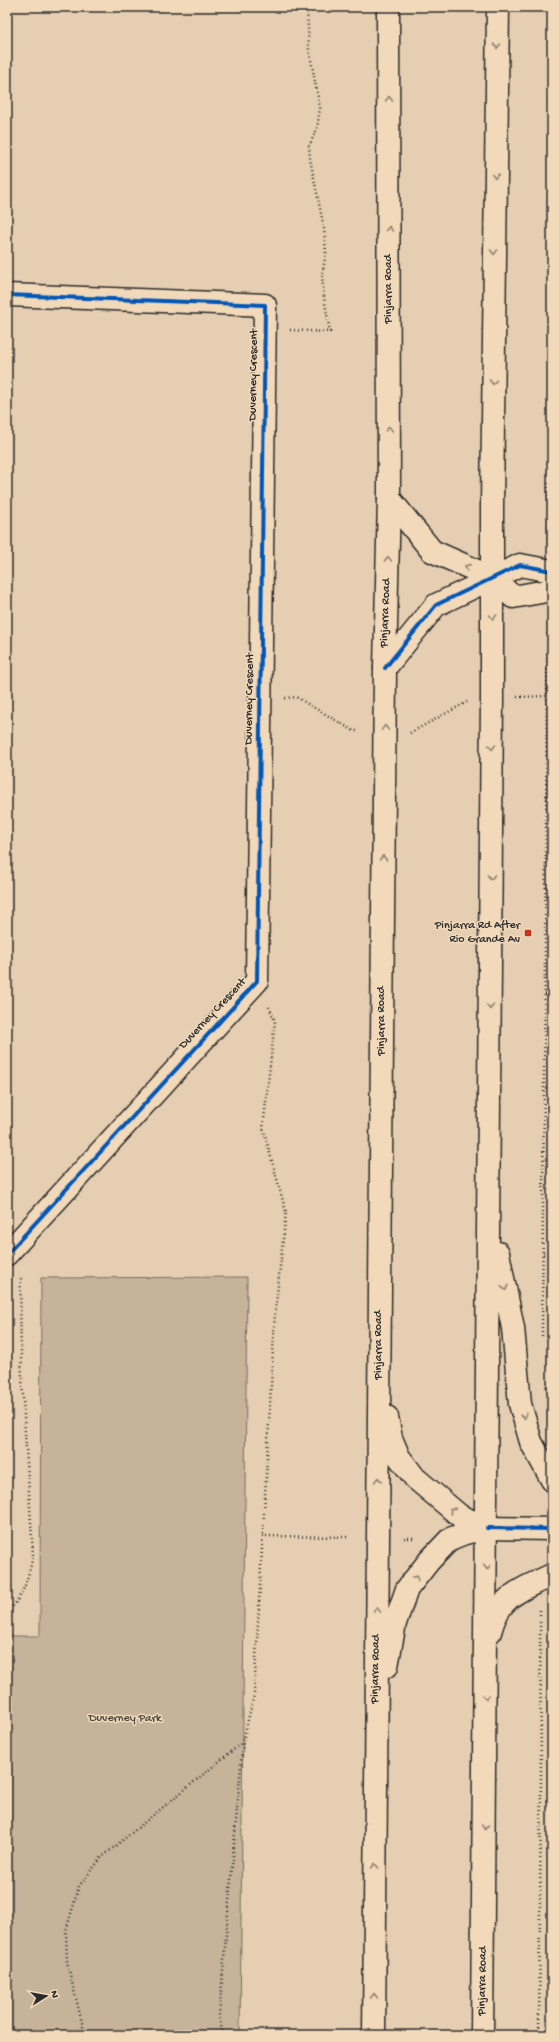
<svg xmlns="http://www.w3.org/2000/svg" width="559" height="2042" viewBox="0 0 559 2042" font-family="'Gochi Hand',sans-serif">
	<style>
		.green { fill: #c6b39a; stroke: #786f62 }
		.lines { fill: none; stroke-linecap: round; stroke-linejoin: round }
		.street-casing { stroke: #2b2b2b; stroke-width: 25 }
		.primary-casing { stroke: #2b2b2b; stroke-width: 25 }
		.path { stroke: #2b2b2b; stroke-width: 2.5; stroke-dasharray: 1 3; stroke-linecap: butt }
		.street { stroke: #f1d9b9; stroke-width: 22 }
		.primary { stroke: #f1d9b9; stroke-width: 22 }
		.cycleway-casing { stroke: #f1d9b9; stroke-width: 6 }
		.cycleway { stroke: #0057b8; stroke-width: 4 }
		.oneway { stroke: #8e8272 }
		.poi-dot { fill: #c8321e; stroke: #f1d9b9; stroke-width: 1.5 }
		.labels { text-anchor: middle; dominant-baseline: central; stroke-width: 3; stroke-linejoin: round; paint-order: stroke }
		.street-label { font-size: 12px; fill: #2b2b2b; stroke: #f1d9b9 }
		.poi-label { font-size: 12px; fill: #2b2b2b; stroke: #f1d9b9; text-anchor: end }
		.park-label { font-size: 12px; fill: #4a4641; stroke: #f1d9b9 }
	</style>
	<rect width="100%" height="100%" fill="#e5ceb1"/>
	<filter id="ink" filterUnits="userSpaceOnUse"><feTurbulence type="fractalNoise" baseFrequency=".025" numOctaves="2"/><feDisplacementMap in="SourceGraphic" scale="8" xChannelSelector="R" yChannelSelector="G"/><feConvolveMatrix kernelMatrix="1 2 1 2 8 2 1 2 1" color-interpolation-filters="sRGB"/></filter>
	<g filter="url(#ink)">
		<path class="green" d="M247 1277 240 2035H7V1636H40L41 1278Z"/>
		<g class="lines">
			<g class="street-casing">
				<path id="street" d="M7 295 265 305 257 981 7 1254
					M389 498 432 551 493 578 513 597 552 590
					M385 668 436 605 520 565 552 571
					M487 1528 552 1529"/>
			</g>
			<g class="primary-casing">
				<path id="primary" d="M498 1253 513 1328 520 1404 531 1442 552 1480
					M387 1417 391 1438 399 1457 415 1478 460 1516 487 1528
					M490 1632C499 1595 521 1590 552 1575
					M387 1666 395 1623 407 1589 429 1561 450 1539 465 1533 487 1528
					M374 2035 385 668 389 498 388 7
					M482 2035 492 698V506L498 7"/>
			</g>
			<path class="path" d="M290 330 330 332 324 297 322 276 326 253 324 228 310 159 309 146 317 129 320 108 309 49 307 7
				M548 544 552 211
				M517 697 547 696 548 617
				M285 698 296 697 354 731H359
				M410 733 467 702
				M545 994H552
				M543 1254H552
				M542 1336 547 696
				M546 1386 552 1402
				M262 1536 349 1537
				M404 1538H415
				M7 1612C24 1597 28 1577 33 1556 28 1463 18 1369 21 1276
				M85 2035 67 1962 66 1931 79 1886 102 1857 243 1742
				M223 2035 219 2016 243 1741 254 1695 275 1313 286 1212 263 1128 275 1021 269 1007
				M539 2035 541 1779 540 1610"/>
			<use href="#street" class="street"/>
			<use href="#primary" class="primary"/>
			<g class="cycleway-casing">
				<path id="cycleway" d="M7 295 265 305 257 981 7 1254
					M385 668 436 605 520 565 552 571
					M487 1528 552 1529"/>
			</g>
			<use href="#cycleway" class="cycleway"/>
		</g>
		<defs><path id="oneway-chevron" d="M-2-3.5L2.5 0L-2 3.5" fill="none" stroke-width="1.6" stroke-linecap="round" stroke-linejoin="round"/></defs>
		<g class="oneway">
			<use href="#oneway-chevron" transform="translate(497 46) rotate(91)"/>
			<use href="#oneway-chevron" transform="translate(389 99) rotate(-90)"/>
			<use href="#oneway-chevron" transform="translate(495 176) rotate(91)"/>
			<use href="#oneway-chevron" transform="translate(389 229) rotate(-90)"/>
			<use href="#oneway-chevron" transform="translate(494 252) rotate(91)"/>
			<use href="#oneway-chevron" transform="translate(493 382) rotate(91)"/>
			<use href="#oneway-chevron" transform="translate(389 429) rotate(-90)"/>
			<use href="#oneway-chevron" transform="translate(388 559) rotate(-88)"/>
			<use href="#oneway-chevron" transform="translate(467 567) rotate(-156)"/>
			<use href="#oneway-chevron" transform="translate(493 617) rotate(90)"/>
			<use href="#oneway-chevron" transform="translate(385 728) rotate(-90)"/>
			<use href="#oneway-chevron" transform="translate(492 747) rotate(90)"/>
			<use href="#oneway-chevron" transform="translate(383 858) rotate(-89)"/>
			<use href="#oneway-chevron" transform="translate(491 877) rotate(90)"/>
			<use href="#oneway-chevron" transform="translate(490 1007) rotate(90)"/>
			<use href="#oneway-chevron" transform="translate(505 1288) rotate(79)"/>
			<use href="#oneway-chevron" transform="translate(524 1416) rotate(74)"/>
			<use href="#oneway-chevron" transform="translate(378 1480) rotate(-90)"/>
			<use href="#oneway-chevron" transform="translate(452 1510) rotate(-143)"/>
			<use href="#oneway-chevron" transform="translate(487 1567) rotate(90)"/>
			<use href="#oneway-chevron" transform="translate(416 1578) rotate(-52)"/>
			<use href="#oneway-chevron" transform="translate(377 1610) rotate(-89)"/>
			<use href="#oneway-chevron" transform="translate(486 1697) rotate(91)"/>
			<use href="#oneway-chevron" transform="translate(485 1827) rotate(91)"/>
			<use href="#oneway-chevron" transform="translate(375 1866) rotate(-90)"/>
			<use href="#oneway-chevron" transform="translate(374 1996) rotate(-90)"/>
		</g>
	</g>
	<rect class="poi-dot" x="524" y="929" width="8" height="8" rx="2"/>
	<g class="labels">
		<g class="street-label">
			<text transform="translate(389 289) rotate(-90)">Pinjarra Road</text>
			<text transform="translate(254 375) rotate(-89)">Duverney Crescent</text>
			<text transform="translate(386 613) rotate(-88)">Pinjarra Road</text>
			<text transform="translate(250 699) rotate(-89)">Duverney Crescent</text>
			<text transform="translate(213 1014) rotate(-47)">Duverney Crescent</text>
			<text transform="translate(382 1021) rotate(-90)">Pinjarra Road</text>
			<text transform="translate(379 1345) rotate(-90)">Pinjarra Road</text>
			<text transform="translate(376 1669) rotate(-89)">Pinjarra Road</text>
			<text transform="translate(483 1981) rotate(-89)">Pinjarra Road</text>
		</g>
		<g class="poi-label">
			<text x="520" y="926">Pinjarra Rd After<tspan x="520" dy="14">Rio Grande Av</tspan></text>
		</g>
		<g class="park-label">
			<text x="125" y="1719">Duverney Park</text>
		</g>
	</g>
	<rect width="559" height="2042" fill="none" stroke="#f1d9b9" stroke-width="24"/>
	<rect x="12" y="12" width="535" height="2018" fill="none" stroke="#2b2b2b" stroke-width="1.5" filter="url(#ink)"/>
	<g transform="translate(46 1996) rotate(79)" stroke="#f1d9b9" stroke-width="3" paint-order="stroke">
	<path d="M0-3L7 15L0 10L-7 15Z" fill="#2b2b2b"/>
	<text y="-6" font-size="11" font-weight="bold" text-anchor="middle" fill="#2b2b2b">N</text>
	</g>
</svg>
